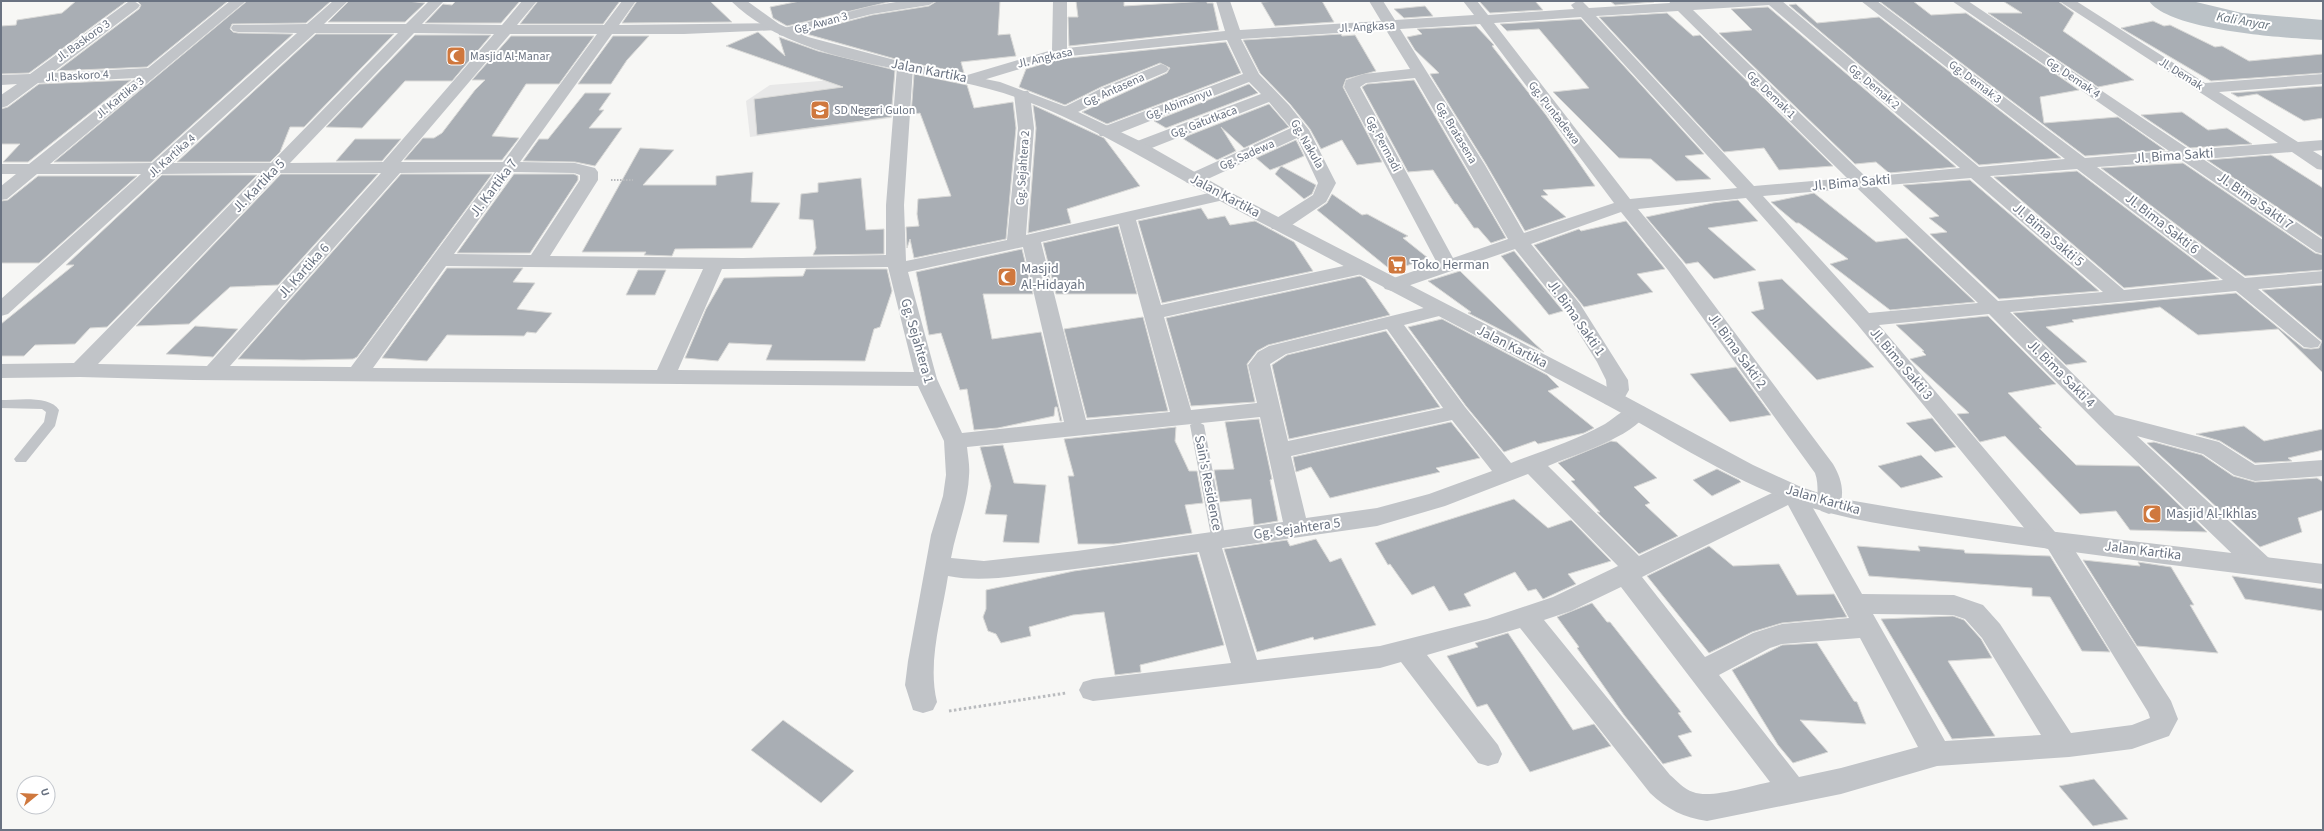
<svg xmlns="http://www.w3.org/2000/svg" width="2324" height="831" viewBox="0 0 2324 831" font-family="'Source Sans 3',sans-serif">
	<style>
		.built { fill: #e8e8e8 }
		.lines { fill: none; stroke-linecap: round; stroke-linejoin: round }
		.river { fill: #bbc2c7; fill-rule: evenodd }
		.building { fill: #a9aeb4; stroke: #d9d9d7 }
		.path-far1 { stroke: #b9bbbe; stroke-width: 2; stroke-dasharray: 1.5 1.5; stroke-linecap: butt }
		.path { stroke: #b9bbbe; stroke-width: 3; stroke-dasharray: 2.5 2.5; stroke-linecap: butt }
		.service { fill: #c1c4c8; fill-rule: evenodd }
		.minor { fill: #c1c4c8; fill-rule: evenodd }
		.tertiary { fill: #c1c4c8; fill-rule: evenodd }
		.labels { text-anchor: middle; dominant-baseline: central; stroke-width: 4; stroke-linejoin: round; paint-order: stroke }
		.far-street-label { font-size: 12px; fill: #6a7382; stroke: #fff }
		.far-poi-label { font-size: 12px; fill: #6a7382; stroke: #fff; text-anchor: start }
		.far-water-label { font-size: 13px; font-style: italic; fill: #66737e; stroke: #fff }
		.street-label { font-size: 14px; fill: #6a7382; stroke: #fff }
		.poi-label { font-size: 14px; fill: #6a7382; stroke: #fff; text-anchor: start }
	</style>
	<rect width="100%" height="100%" fill="#f7f7f5"/>
	<path class="built" d="M895 75 892 118 750 137 746 101 770 85Z"/>
	<g class="lines">
		<path class="river" d="M2149 1H2192L2242 13 2323 20V40C2286 38 2170 31 2149 1Z"/>
	</g>
	<path class="building" d="M76 1H127L29 73 1 74V26L16 25 17 20 62 13Z
		M137 1H228L147 67 57 71 139 9 141 5Z
		M247 1H331L306 23 232 24 230 29 233 32 238 33 293 34 151 162H54Z
		M349 1H407L425 3 405 22H328Z
		M456 1H520L501 23H425L443 4 452 5Z
		M538 1H620L603 24H520Z
		M637 1H710L732 22 622 23Z
		M800 1H893L787 26 773 18 770 7Z
		M937 1H1000L998 35 1010 34 1016 56 961 62 964 73 906 62 803 33 872 15 929 6Z
		M1076 1H1124V6L1207 1V3H1213L1219 30 1069 46 1068 17H1078Z
		M1279 1H1322L1334 22 1275 26 1261 2Z
		M1479 1H1535L1543 10 1490 13Z
		M1610 1H1653L1654 2 1615 5Z
		M1879 1H1913L1931 15 1966 13 2079 90 2040 97 2044 123 2118 117 2165 150 2085 156Z
		M2003 1H2058L2074 13 2063 31 2134 80 2098 87 1988 13H2022Z
		M1796 4 1817 23 1879 17 2061 158 1979 165 1789 5Z
		M1425 6 1433 16 1404 18 1394 9Z
		M1768 7 1956 167 1889 173 1876 162 1855 164 1719 33 1752 30 1731 9Z
		M1667 13 1693 36 1700 35 1833 166 1779 170 1764 148 1724 152 1599 17Z
		M1581 19 1704 154 1685 156 1711 179 1676 181 1651 159 1619 158 1553 92 1589 88 1539 29 1507 31 1500 24Z
		M2153 21 2164 26 2170 25 2215 47 2222 46 2249 61 2323 54V73L2211 81 2121 28Z
		M1476 26 1494 45 1492 46 1546 115 1595 186 1543 190 1548 195 1541 196 1566 217 1525 231 1486 164 1430 74 1439 73 1415 50 1407 37 1422 34 1417 29Z
		M758 32 785 56 779 37 818 51 895 70 891 117 757 135 754 99 843 87 726 46Z
		M316 34H394L304 127H290L280 152 270 162H177Z
		M1341 34 1342 36 1355 35 1376 71 1346 79 1343 87 1382 162 1357 165 1342 140 1321 149 1310 129 1290 104 1260 73 1243 40Z
		M415 35H491L452 81H405L362 128 326 127Z
		M511 36H594L559 84H526L492 136 519 138 502 160H404L423 138H434L442 133 475 90 485 80H472Z
		M613 36H649L627 60 611 84H578Z
		M1226 42 1241 73 1107 124 1082 112 1167 73 1170 68 1160 63 1101 87 1065 105 1019 87 1026 69 1059 59Z
		M914 74 967 85 974 108 1013 102 1016 128 1006 239 914 258 910 239 907 248 906 227 919 226 917 214 918 199 951 196 920 113 911 115Z
		M131 80 28 162H3L20 144H1V109L8 107 39 84Z
		M1414 80 1506 238 1491 243 1478 228H1474L1457 204H1455L1433 170 1408 172 1362 87 1367 84Z
		M1249 84 1258 93 1166 128 1154 121Z
		M2323 86V118L2304 121 2257 94 2238 97 2231 93Z
		M585 93H611L599 110H604L589 128H622L595 166 575 162 523 161 539 139H548Z
		M1269 104 1289 127 1244 148 1221 127 1236 151 1217 160 1182 138Z
		M1033 105 1104 138 1140 186 1067 209 1071 223 1028 233 1036 128Z
		M2182 112 2208 130 2227 128 2252 144 2190 148 2141 115Z
		M355 139H401L382 161H336Z
		M1296 140 1304 156 1281 166 1316 185 1312 194 1304 199 1275 174 1281 166 1270 170 1256 158Z
		M640 148 674 150 643 185H716V176L753 172 751 202 780 203 752 248 675 249 672 256 644 255 646 252H582Z
		M2271 155 2323 188V238L2207 160Z
		M2183 163 2315 253 2323 255V270L2245 276 2101 168Z
		M2077 171 2219 279 2124 288 1994 177Z
		M281 174H378L278 285 230 287 189 324 136 326Z
		M401 174H492L357 357 353 359 303 360 238 359Z
		M514 174H574L578 176V180L530 253H457Z
		M162 175H257L107 327 90 328 75 344 35 345 24 356H1V324L74 265H66Z
		M38 176H137L39 263H1V201L8 200Z
		M861 178 866 230 884 229V254L813 255 816 248 813 220 799 219 801 194 818 192V183Z
		M1970 180 2099 291 1999 299 1930 234 1947 232 1929 218 1939 216 1903 185Z
		M1814 193 1876 242 1907 238 1975 302 1890 310 1830 264 1848 259 1799 223H1796L1771 202Z
		M1332 194 1362 215 1367 214 1408 236 1403 238 1428 258 1392 271 1317 210 1327 203Z
		M1738 200 1758 221 1708 228 1756 270 1714 279 1698 262 1686 264 1646 217 1713 203Z
		M1201 208 1208 219 1225 216 1230 225 1255 221 1294 242 1313 271 1162 303 1138 221Z
		M1626 221 1665 269 1637 274 1653 292 1584 307 1534 245 1579 229 1581 231Z
		M1118 226 1137 294H1056L1043 243Z
		M1022 249 1033 294H983L992 339 1041 332 1062 421H1060L1057 407H1055L1054 416 998 428 974 430 967 389 960 390 941 333 929 335 916 272Z
		M1514 251 1563 311 1549 315 1501 256Z
		M447 268H523L513 282 535 283 517 309 552 313 536 333 527 332 524 336 447 335 427 361 382 358Z
		M806 269H887L892 291 880 327 874 329 865 361 766 360 772 345 729 343 718 361 685 358 706 309 724 278 803 276Z
		M638 270H666L655 295H626Z
		M1460 271 1534 343 1544 352 1468 313 1471 312 1428 281Z
		M1360 276 1365 279 1390 315 1268 345 1257 351 1247 364 1255 402 1191 406 1166 318Z
		M1782 279 1874 367 1817 380 1751 312 1764 309 1758 282Z
		M2323 285V373L2278 329 2198 335 2160 307 2072 320 2074 322 2046 327 2087 362 2066 365 2013 313 2236 293 2303 348 2311 349 2319 348 2322 341 2262 290Z
		M1988 316 2056 384 2008 393 2042 428H2039L2076 465 2139 466 2207 532 2130 530 2116 511 2080 514 2005 436 1980 442 1957 414 1969 413 1910 359 1926 355 1922 351H1924L1896 325Z
		M1143 317 1168 411 1087 418 1064 329Z
		M1442 319 1547 375 1559 387 1548 391 1594 428 1584 433 1538 444 1535 441 1504 452 1466 406 1408 327Z
		M195 326 238 329 213 357 166 354Z
		M1386 331 1440 407 1289 439 1272 365 1287 355Z
		M1736 367 1771 415 1730 422 1690 374Z
		M1932 418 1956 447 1935 452 1906 423Z
		M1259 419 1272 479 1270 480 1278 521 1254 525 1251 499 1220 502 1214 470 1234 469 1225 422Z
		M1451 422 1480 458 1436 468 1440 472 1330 498 1311 467 1296 472 1293 457Z
		M2244 426 2264 441 2323 429V450L2288 458 2292 461 2255 463 2220 441 2196 434Z
		M1176 427 1175 441 1189 471H1197L1203 503 1185 505 1192 533 1114 544H1078L1068 476H1074L1064 439Z
		M1611 441 1617 442 1657 478 1634 487 1650 503 1645 505 1678 536 1639 554 1597 512H1600L1571 481 1575 480 1558 463Z
		M2154 442 2202 455 2233 476 2255 482 2317 478 2323 482V510L2298 518 2302 532 2260 547 2147 443Z
		M1003 445 1014 483 1046 485 1039 543 1003 542 1007 515 985 514 991 486 980 447Z
		M1921 455 1943 477 1901 488 1878 466Z
		M1717 469 1739 480 1741 482 1712 496 1693 480Z
		M1514 499 1548 528 1571 520 1611 561 1568 574 1576 584 1543 599 1536 589 1528 591 1515 572 1464 594 1471 606 1449 611 1434 586 1412 595 1390 564 1388 565 1375 543Z
		M1316 539 1330 562 1341 558 1376 625 1314 640 1313 637 1257 652 1224 549 1287 540 1290 546Z
		M1709 546 1733 566 1779 564 1797 595 1834 594 1847 617 1782 623 1752 632 1709 653 1647 576Z
		M1857 546 1920 551 1918 546 1964 550 1965 553 2050 556 2110 652 2082 651 2050 597 2032 596V588L1869 576Z
		M1197 554 1224 645 1140 665 1141 672 1115 675 1104 612 1073 615 1029 627 1031 636 1001 643 996 634 988 631 983 617 986 609V590L1074 571Z
		M2083 560 2140 566 2138 562 2171 567 2194 605H2190L2218 653 2137 646Z
		M2232 576 2323 589V611L2245 599Z
		M1592 603 1607 622H1610L1681 712 1678 713 1692 732 1678 736 1692 756 1663 764 1624 715 1577 648 1579 647 1557 617Z
		M1953 616 1964 620 1981 639 1992 658 1948 661 1995 736 1952 739 1881 619Z
		M1508 633 1573 730 1594 724 1611 746 1530 772 1487 704 1477 707 1447 656 1478 647 1475 643Z
		M1817 643 1854 701 1857 702 1866 724 1800 720 1828 752 1793 763 1778 745 1732 670 1782 645Z
		M783 720 854 771 821 803 751 750Z
		M2094 779 2128 819 2093 826 2059 786Z"/>
	<g class="lines">
		<path class="path-far1" d="M611 180H633"/>
		<path class="path" d="M949 711 1066 693"/>
		<path class="service" d="M1 400C17 400 50 395 59 410L55 426 26 462H16L14 459 44 422 46 412 42 409 1 408Z
			M1197 421 1204 425 1226 541 1224 545H1214L1212 541 1190 425Z"/>
		<path class="minor" d="M134 1 140 5 138 8 52 73 148 68 230 1H246L50 164 152 163 297 33 238 32 233 31 231 28 233 25 307 24 333 1H348L324 24H406L429 1H444L422 24 502 25 522 1H537L517 25H604L622 1H636L619 25 774 23 779 24 780 29 872 6 902 1H936L929 5 872 14 784 36 779 35 778 30 684 34H612L520 162 575 163 595 168 598 172V180L550 256 743 258 886 255V205L897 67 900 64H910L913 67 904 205 906 261 1007 240 1018 128 1014 94 1016 91H1028L1030 94 1034 128 1026 235 1222 190 1228 191 1231 195 1228 199 1136 220 1161 305 1362 262 1369 264 1372 268 1369 272 1362 274 1164 317 1191 410 1257 403 1248 365 1258 352 1269 346 1440 304 1447 306 1450 310 1447 314 1404 325 1465 407 1511 463C1542 451 1576 440 1605 424 1618 416 1629 402 1645 407L1648 412C1632 438 1575 454 1548 466L1639 556 1785 487 1793 485 1801 487 1862 594 1954 595 1983 605 2000 624 2071 733 2132 725 2150 718 2148 712 2048 549 2039 546 1857 324 1746 198 1638 209 1682 262 1833 464C1842 479 1846 496 1837 511L1829 514 1821 511C1815 501 1820 486 1815 473L1668 270 1621 212 1531 244 1580 304 1628 380 1629 390 1621 404 1613 406 1605 404 1602 399 1607 390 1606 380 1597 362 1565 311 1515 249 1399 289 1392 291 1385 289 1382 285 1385 281 1437 263 1344 87 1346 80 1364 74 1410 69 1386 30 1241 39 1259 74 1289 105 1309 130 1336 183 1326 202 1286 229H1272L1270 225 1272 221 1313 195 1318 183 1297 138 1199 183H1187L1184 179 1187 175 1291 128 1269 102 1144 151H1132L1130 147 1132 143 1261 94 1249 82 1112 136H1100L1098 132 1100 128 1243 74 1227 40 1060 57 970 84 964 82 962 79 964 76 1052 50 1053 1H1067V48L1225 31 1216 1H1230L1240 30 1381 21 1369 1H1383L1395 20 1474 15 1463 1H1477L1488 15 1574 9 1571 5 1577 1 1583 2 1589 8 1670 3 1669 1H1782L1979 167 2065 159 1861 1H1877L2085 158 2169 151 1952 1H1968L2190 150 2278 143 2059 1H2076L2205 83 2323 74V84L2219 92 2298 142 2323 140V150L2313 151 2323 157V170L2317 169 2292 152 2203 159 2323 240V254L2316 252 2183 161 2097 167 2245 278 2323 271V283L2258 289 2321 342 2318 347 2311 348 2304 347 2236 291 2010 312 2115 415 2219 442 2255 465 2323 460V476L2255 481 2234 475 2203 454 2137 436 2270 559 2273 566 2270 573 2261 575 2252 573 2099 425 1989 314 1879 325 2055 532 2065 535 2171 701 2178 719 2169 736 2132 749 2069 757 1937 766 1841 794 1707 821C1684 818 1667 809 1650 793L1520 628 1427 655 1498 745 1502 754 1498 763 1488 766 1478 763 1401 662 1380 668 1093 701 1083 698 1079 690 1083 682 1093 679 1231 663 1199 552C1145 559 1092 568 1039 573 1008 577 979 582 948 576 942 616 927 662 937 702L933 710 923 713 913 710 905 685 908 661 931 535 943 496 946 475 944 441 918 386 193 380 80 377 1 378V364L74 363 261 173 161 174 8 314 1 316V299L141 174H37L7 199 1 200V186L16 174H1V164H29L136 78 38 83 7 106 1 108V95L17 84 1 85V75L30 74 128 2ZM1769 5 1960 168 1866 177 1693 10ZM1678 11 1847 178 1754 186 1596 16ZM1581 17 1737 188 1630 199 1494 23ZM1480 24 1614 203 1524 233 1485 165 1400 29ZM315 33H398L271 163H173ZM414 33 494 34 383 162 290 163ZM510 34H597L503 162H401ZM1415 78 1508 239 1453 258 1360 87 1366 83ZM2077 169 2223 280 2124 290 1990 176ZM495 172 351 367 230 366 400 173ZM513 172 574 173 580 175V180L531 255 454 254ZM280 173H381L207 366 98 364ZM1971 178 2103 292 1998 301 1876 186ZM1857 188 1978 303 1869 313 1763 196ZM1119 224 1170 412 1086 420 1041 242ZM1023 247 1064 422 962 433 937 379 908 272ZM446 266 703 269 657 370 373 368ZM888 267 914 372 678 370 722 269ZM1387 329 1443 408 1288 441 1270 364 1286 354ZM1260 417 1283 522 1077 551 984 561 951 558C956 530 968 503 969 476 970 466 968 457 967 447ZM1452 420 1492 471 1429 494 1377 508 1306 518 1291 456ZM1528 474 1618 566 1553 597 1487 619 1380 646 1257 660 1222 548 1377 526 1445 506ZM1788 505 1849 618 1782 624 1753 633 1705 657 1642 577ZM1621 587 1770 782C1749 786 1711 799 1693 792 1684 789 1677 781 1670 775L1544 620 1571 611ZM1873 614 1953 615 1965 619 1982 638 2041 735 1945 741ZM1860 638 1918 747 1841 768 1799 777 1719 675 1770 648 1782 644Z
			M1161 64 1166 66 1169 69 1166 72 1114 94 1072 115H1060L1058 112 1060 109 1102 88Z"/>
		<path class="tertiary" d="M731 1H747L779 24 808 37 906 63 1000 82 1072 109 1144 143 1228 191 1621 394 1753 465 1801 487 1831 497 1907 510 2048 531 2323 564V584C2206 569 2089 555 1972 538 1910 528 1845 522 1786 499 1722 475 1664 435 1603 403 1481 338 1359 274 1237 210 1178 179 1122 143 1062 116 1039 106 1013 95 989 89 907 66 794 63 731 1Z"/>
	</g>
	<defs>
		<g id="mosque-square" transform="scale(1)"><rect x="-9" y="-9" width="18" height="18" rx="4" fill="#cf783e" stroke="#fff"/><path d="M3.5-4.9A6 6 0 1 0 3.5 4.9A5 5 0 1 1 3.5-4.9Z" fill="#fff"/></g>
		<g id="school-square" transform="scale(1)"><rect x="-9" y="-9" width="18" height="18" rx="4" fill="#cf783e" stroke="#fff"/><path d="M0-5L7-2L0 1L-7-2ZM-4 1L0 2.5L4 1V4Q0 6-4 4Z" fill="#fff"/></g>
		<g id="supermarket-square" transform="scale(1)"><rect x="-9" y="-9" width="18" height="18" rx="4" fill="#cf783e" stroke="#fff"/><path d="M-6-5.5h2.5l.6 2H6L4.5 2H-2.5L-4.4-4H-6ZM-1.5 3.2a1.3 1.3 0 1 0 .1 0ZM3 3.2a1.3 1.3 0 1 0 .1 0Z" fill="#fff"/></g>
	</defs>
	<g fill-rule="evenodd">
		<use href="#mosque-square" x="456" y="56"/>
		<use href="#school-square" x="820" y="110"/>
		<use href="#supermarket-square" x="1397" y="265"/>
		<use href="#mosque-square" x="1007" y="277"/>
		<use href="#mosque-square" x="2152" y="514"/>
	</g>
	<g class="labels">
		<g class="far-street-label">
			<text transform="translate(821 23) rotate(-15)">Gg. Awan 3</text>
			<text transform="translate(1367 27) rotate(-3)">Jl. Angkasa</text>
			<text transform="translate(83 41) rotate(-36)">Jl. Baskoro 3</text>
			<text transform="translate(1045 58) rotate(-13)">Jl. Angkasa</text>
			<text transform="translate(2181 74) rotate(32)">Jl. Demak</text>
			<text transform="translate(77 76) rotate(-3)">Jl. Baskoro 4</text>
			<text transform="translate(2073 78) rotate(34)">Gg. Demak 4</text>
			<text transform="translate(1975 82) rotate(37)">Gg. Demak 3</text>
			<text transform="translate(1874 87) rotate(40)">Gg. Demak 2</text>
			<text transform="translate(1114 90) rotate(-24)">Gg. Antasena</text>
			<text transform="translate(1771 95) rotate(44)">Gg. Demak 1</text>
			<text transform="translate(120 98) rotate(-39)">Jl. Kartika 3</text>
			<text transform="translate(1179 104) rotate(-21)">Gg. Abimanyu</text>
			<text transform="translate(1554 113) rotate(52)">Gg. Puntadewa</text>
			<text transform="translate(1204 122) rotate(-21)">Gg. Gatutkaca</text>
			<text transform="translate(1456 133) rotate(59)">Gg. Bratasena</text>
			<text transform="translate(1307 144) rotate(60)">Gg. Nakula</text>
			<text transform="translate(1383 144) rotate(62)">Gg. Permadi</text>
			<text transform="translate(1247 155) rotate(-24)">Gg. Sadewa</text>
			<text transform="translate(172 156) rotate(-42)">Jl. Kartika 4</text>
			<text transform="translate(1023 168) rotate(-86)">Gg. Sejahtera 2</text>
		</g>
		<g class="far-poi-label">
			<text x="470" y="56">Masjid Al-Manar</text>
			<text x="834" y="110">SD Negeri Gulon</text>
		</g>
		<g class="far-water-label">
			<text transform="translate(2243 21) rotate(10)">Kali Anyar</text>
		</g>
		<g class="street-label">
			<text transform="translate(929 71) rotate(11)">Jalan Kartika</text>
			<text transform="translate(2174 156) rotate(-4)">Jl. Bima Sakti</text>
			<text transform="translate(1851 183) rotate(-5)">Jl. Bima Sakti</text>
			<text transform="translate(259 186) rotate(-46)">Jl. Kartika 5</text>
			<text transform="translate(494 188) rotate(-53)">Jl. Kartika 7</text>
			<text transform="translate(1225 196) rotate(28)">Jalan Kartika</text>
			<text transform="translate(2255 201) rotate(35)">Jl. Bima Sakti 7</text>
			<text transform="translate(2162 224) rotate(38)">Jl. Bima Sakti 6</text>
			<text transform="translate(2048 235) rotate(41)">Jl. Bima Sakti 5</text>
			<text transform="translate(304 271) rotate(-48)">Jl. Kartika 6</text>
			<text transform="translate(1576 318) rotate(55)">Jl. Bima Sakti 1</text>
			<text transform="translate(917 341) rotate(74)">Gg. Sejahtera 1</text>
			<text transform="translate(1512 347) rotate(27)">Jalan Kartika</text>
			<text transform="translate(1737 351) rotate(54)">Jl. Bima Sakti 2</text>
			<text transform="translate(1901 364) rotate(50)">Jl. Bima Sakti 3</text>
			<text transform="translate(2061 374) rotate(45)">Jl. Bima Sakti 4</text>
			<text transform="translate(1208 483) rotate(79)">Sain's Residence</text>
			<text transform="translate(1823 500) rotate(16)">Jalan Kartika</text>
			<text transform="translate(1297 529) rotate(-8)">Gg. Sejahtera 5</text>
			<text transform="translate(2143 551) rotate(7)">Jalan Kartika</text>
		</g>
		<g class="poi-label">
			<text x="1411" y="265">Toko Herman</text>
			<text x="1021" y="269">Masjid<tspan x="1021" dy="16">Al-Hidayah</tspan></text>
			<text x="2166" y="514">Masjid Al-Ikhlas</text>
		</g>
	</g>
	<rect width="2324" height="831" fill="none" stroke="#6a7382" stroke-width="4"/>
	<g transform="translate(36 795) rotate(72)"><circle r="19" fill="#ffffff" stroke="#c3c7cd"/>
	<path d="M0-3L7 15L0 10L-7 15Z" fill="#cf783e"/>
	<text y="-6" font-size="11" font-weight="bold" text-anchor="middle" fill="#6a7382">U</text>
	</g>
</svg>
